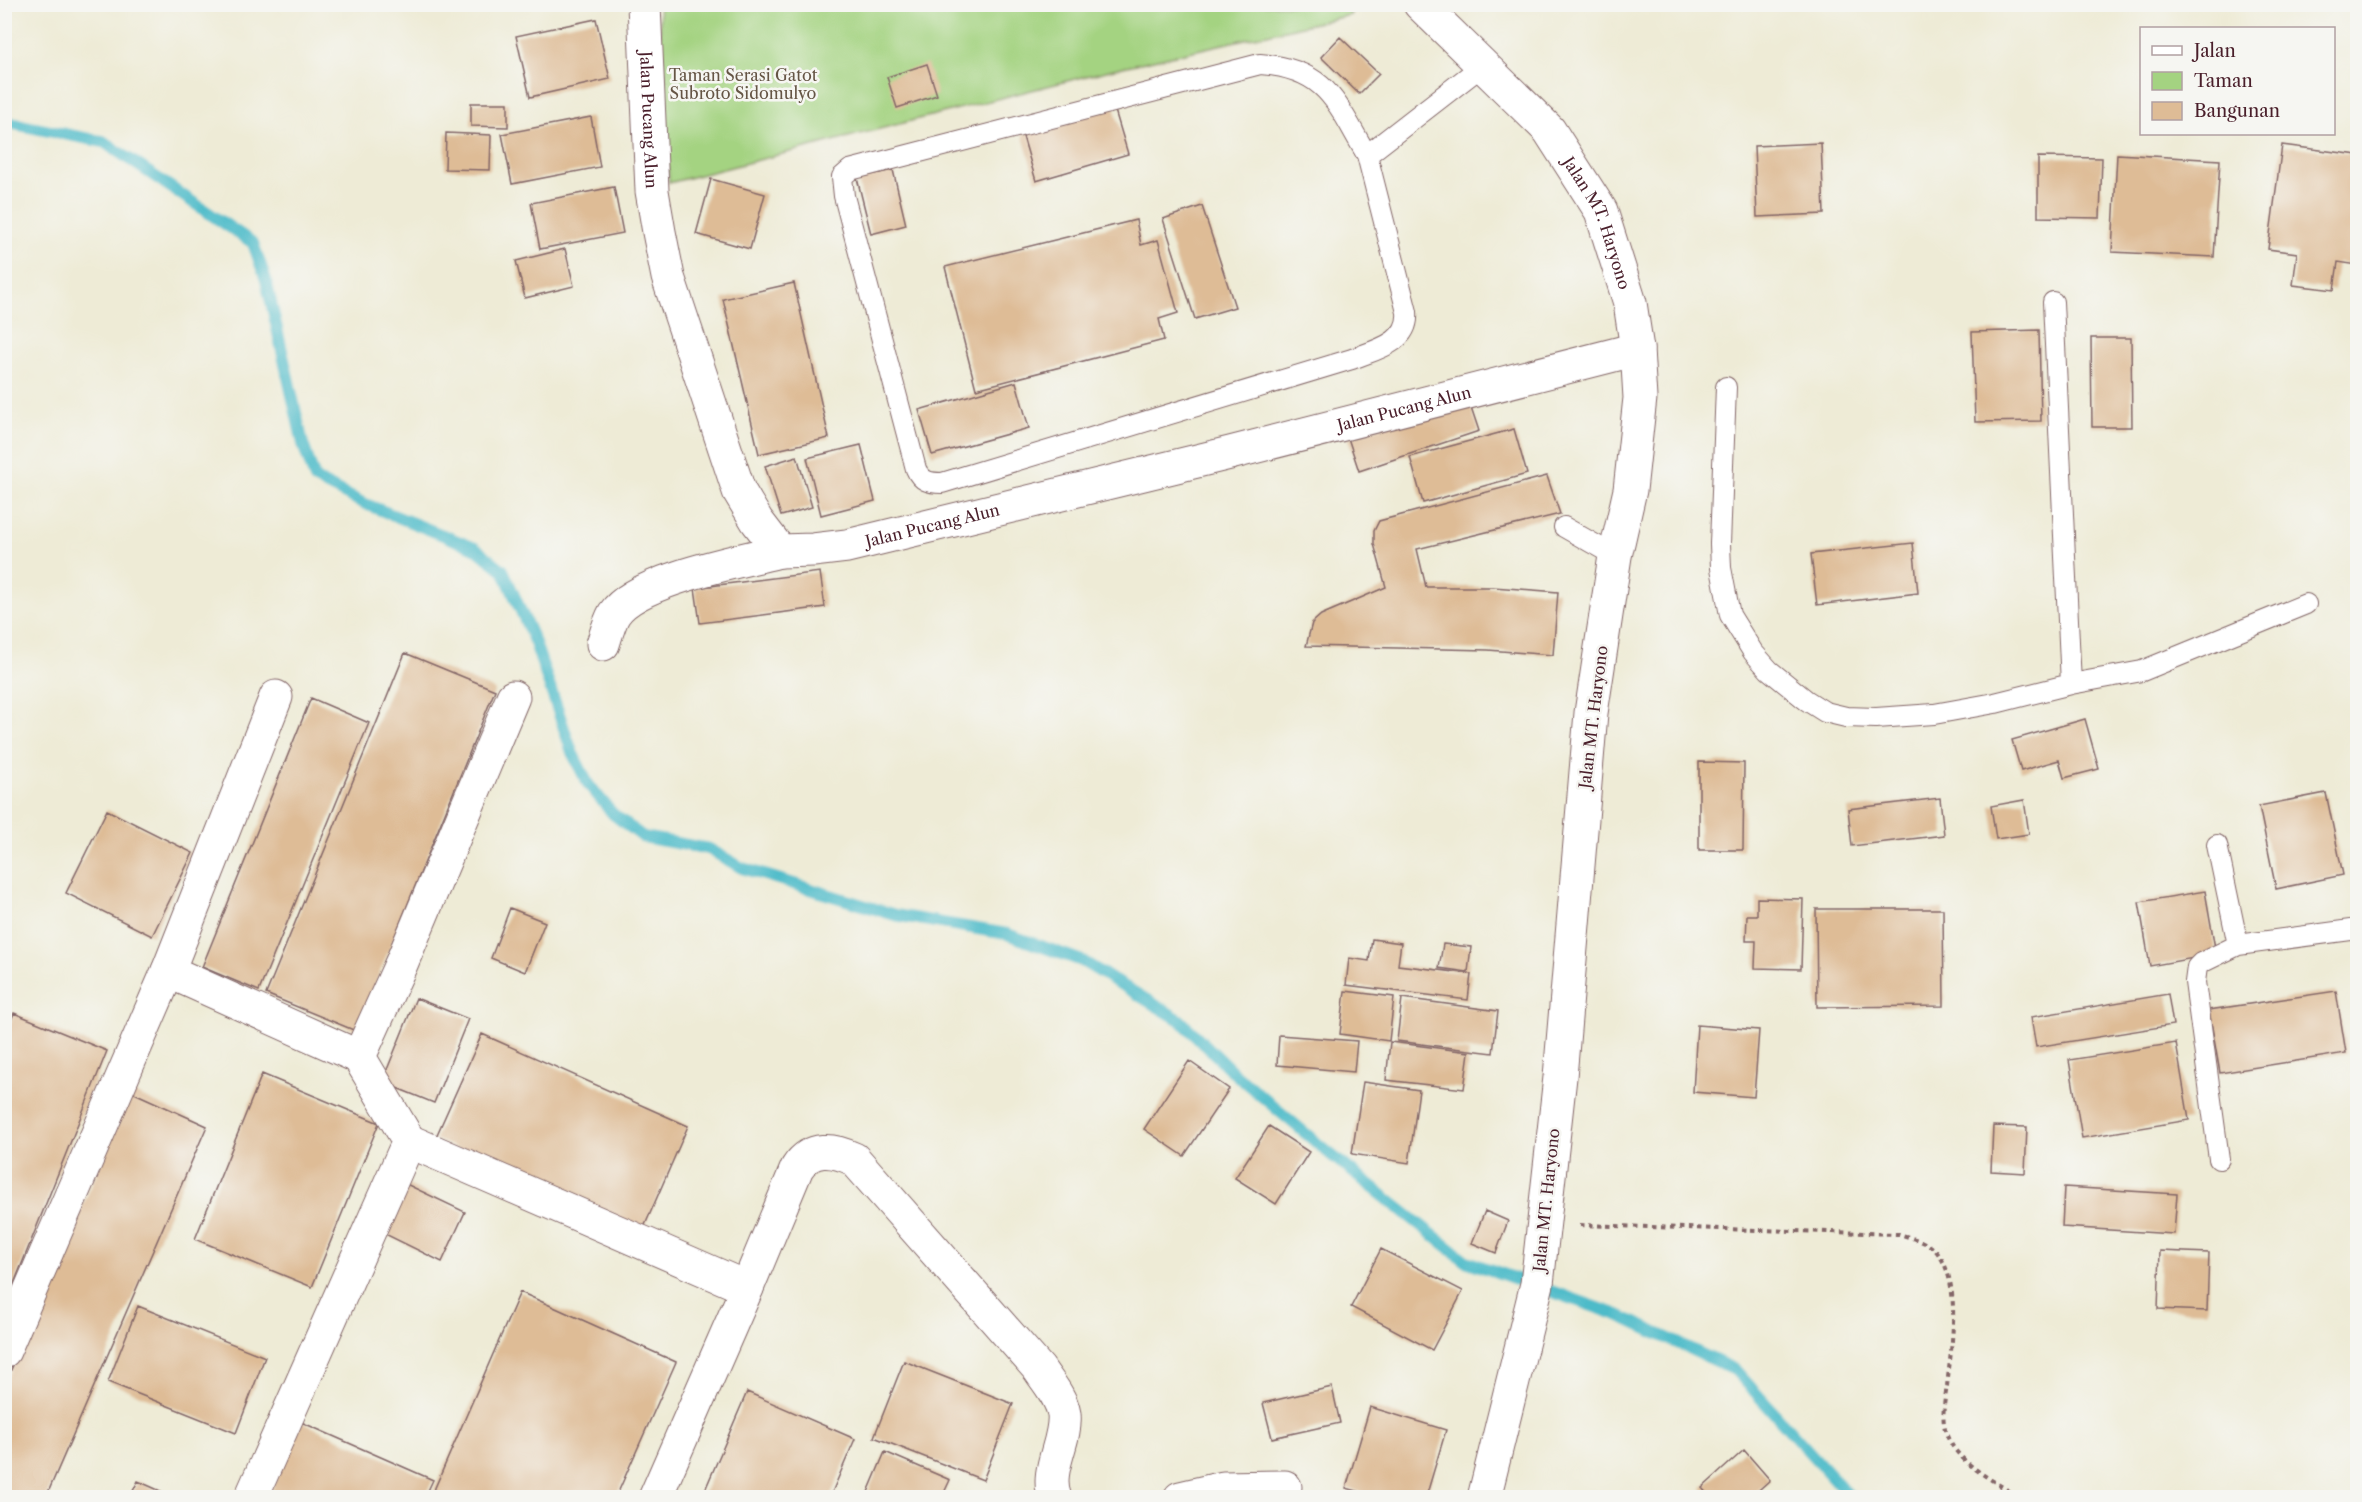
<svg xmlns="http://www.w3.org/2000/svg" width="2362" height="1502" viewBox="0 0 2362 1502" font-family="'Libre Caslon Text',serif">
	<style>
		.green { fill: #a4d381; stroke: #777956; stroke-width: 1.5 }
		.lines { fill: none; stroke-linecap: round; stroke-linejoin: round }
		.stream { stroke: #4ebbc9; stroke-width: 12 }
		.building { fill: #debc96 }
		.service-casing { stroke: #836667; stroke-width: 22 }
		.minor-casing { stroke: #836667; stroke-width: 35 }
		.tertiary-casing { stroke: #836667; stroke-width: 35 }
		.path { stroke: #836667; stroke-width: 4; stroke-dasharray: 4.5 4.5; stroke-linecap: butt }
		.service { stroke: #fff; stroke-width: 20 }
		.minor { stroke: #fff; stroke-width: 33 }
		.tertiary { stroke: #fff; stroke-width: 33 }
		.labels { text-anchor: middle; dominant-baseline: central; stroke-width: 5; stroke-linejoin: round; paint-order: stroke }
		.park-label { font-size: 16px; fill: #655545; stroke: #f6f6f2 }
		.street-label { font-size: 16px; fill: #4a1f2b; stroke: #f6f6f2 }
	</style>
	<rect width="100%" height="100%" fill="#f6f6f2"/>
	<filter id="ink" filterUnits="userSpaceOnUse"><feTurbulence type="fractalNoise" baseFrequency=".0167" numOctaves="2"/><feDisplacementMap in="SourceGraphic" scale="12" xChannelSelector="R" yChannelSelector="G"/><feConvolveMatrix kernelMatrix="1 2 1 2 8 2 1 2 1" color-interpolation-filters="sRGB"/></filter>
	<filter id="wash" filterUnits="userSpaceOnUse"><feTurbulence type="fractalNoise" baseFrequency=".008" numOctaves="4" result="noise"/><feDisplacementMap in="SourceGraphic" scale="24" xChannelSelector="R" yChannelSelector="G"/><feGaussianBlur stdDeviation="1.35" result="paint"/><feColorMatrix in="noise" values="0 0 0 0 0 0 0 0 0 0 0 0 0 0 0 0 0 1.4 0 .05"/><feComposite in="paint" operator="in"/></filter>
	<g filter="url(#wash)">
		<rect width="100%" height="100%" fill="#eeebd6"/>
		<path class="green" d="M659 5H1354L1350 15 1114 69 669 183Z"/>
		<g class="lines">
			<path class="stream" d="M4 120 10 123 104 142 253 243 266 280 303 444 315 479 363 503 475 548 503 570 535 643 572 752 588 784 613 814 643 837 709 849 742 868 895 915 1007 934 1082 961 1180 1020 1234 1073 1330 1154 1466 1261 1618 1315 1735 1370 1851 1498"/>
		</g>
		<g id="blocks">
			<path class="building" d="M596 19 610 79 530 97 516 36Z
				M1340 37 1379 74 1359 94 1321 57Z
				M927 64 937 95 897 108 887 77Z
				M471 103H508V127L471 126Z
				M1114 107 1128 154 1036 181 1022 133Z
				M591 117 600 167 512 184 502 134Z
				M446 133 491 135 490 170 445 169Z
				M1821 143 1824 214 1757 217 1754 146Z
				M2282 145 2358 155V265L2338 262 2334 290 2293 285 2297 253 2268 249Z
				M2117 154 2220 160 2214 257 2112 252Z
				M2038 157 2102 158 2100 218 2038 217Z
				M893 170 906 225 871 234 857 178Z
				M711 179 765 194 750 249 696 234Z
				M614 187 623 233 540 249 531 203Z
				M1202 206 1235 307 1195 319 1163 219Z
				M1136 220 1141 245 1158 240 1178 313 1159 319 1164 340 976 389 945 267Z
				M565 249 574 286 525 298 516 261Z
				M794 283 829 438 759 454 723 299Z
				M2039 330 2041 421 1975 422 1972 332Z
				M2091 338H2131L2132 427H2092Z
				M1016 382 1029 428 932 455 919 410Z
				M1468 398 1479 431 1359 471 1348 438Z
				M1514 429 1527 474 1423 503 1410 457Z
				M861 445 875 501 821 515 807 458Z
				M797 456 812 507 781 516 765 466Z
				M1547 476 1560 514 1417 549 1426 587H1493L1558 592 1553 655 1488 650 1306 646 1312 623 1321 615 1386 587 1374 544V531L1379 521Z
				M1913 543 1918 593 1817 605 1811 554Z
				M820 572 825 607 700 623 695 588Z
				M405 653 495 690 356 1031 266 994Z
				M311 698 369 723 259 991 202 967Z
				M2085 719 2099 769 2064 778 2059 760 2021 771 2012 740Z
				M1699 762 1744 763 1743 850H1699Z
				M2326 793 2343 875 2276 889 2259 806Z
				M1940 798 1944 835 1852 846 1848 809Z
				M2024 800 2029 834 1996 839 1991 806Z
				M107 810 193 853 152 936 66 893Z
				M2205 891 2216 954 2150 966 2139 902Z
				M1757 898 1803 899 1801 969 1755 968 1756 941H1746L1747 915H1757Z
				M510 908 545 922 525 972 491 958Z
				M1816 909H1943L1944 1006 1817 1007Z
				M1372 939 1401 943 1398 965 1471 974 1468 1000 1346 985 1349 958 1369 961Z
				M1443 944 1471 947 1468 972 1439 968Z
				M1345 991 1394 997 1389 1041 1340 1034Z
				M2336 991 2346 1053 2220 1073 2209 1010Z
				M2168 994 2173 1025 2036 1047 2031 1017Z
				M416 998 468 1019 434 1103 382 1082Z
				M1402 998 1498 1011 1493 1053 1397 1041Z
				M14 1013 107 1051 5 1306 4 1038Z
				M1697 1025 1759 1030 1754 1097 1693 1092Z
				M482 1034 688 1126 642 1232 435 1139Z
				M1279 1035 1357 1041 1354 1072 1277 1065Z
				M1390 1042 1469 1052 1464 1089 1386 1080Z
				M2176 1043 2189 1120 2082 1138 2069 1060Z
				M1189 1061 1229 1089 1184 1156 1144 1129Z
				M262 1074 379 1123 312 1287 195 1239Z
				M1363 1082 1419 1090 1409 1163 1352 1154Z
				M132 1092 207 1126 46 1497H4V1386Z
				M1269 1126 1309 1152 1276 1204 1235 1178Z
				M1993 1126 2027 1127 2025 1173 1991 1171Z
				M404 1183 465 1212 442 1262 381 1232Z
				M2064 1187 2177 1194 2174 1234 2062 1227Z
				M1485 1211 1508 1221 1496 1253 1472 1243Z
				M1381 1249 1463 1291 1432 1350 1351 1307Z
				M2160 1251 2209 1253 2207 1311 2158 1309Z
				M520 1292 676 1362 616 1497H431Z
				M138 1306 265 1357 236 1433 108 1382Z
				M904 1361 1013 1404 983 1480 874 1437Z
				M1332 1387 1340 1423 1272 1438 1263 1403Z
				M747 1392 855 1439 830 1497H702Z
				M1370 1407 1446 1430 1426 1497H1379L1346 1488Z
				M301 1422 433 1480 425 1497H269Z
				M1744 1450 1770 1480 1751 1497H1710L1702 1488Z
				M885 1452 950 1480 942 1497H866Z
				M138 1481 174 1497H130Z"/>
		</g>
	</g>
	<g filter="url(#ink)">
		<use href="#blocks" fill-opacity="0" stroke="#836667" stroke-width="1.5"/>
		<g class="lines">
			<g class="service-casing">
				<path id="service" d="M1367 155C1336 103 1328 69 1260 64L850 170 842 177 844 196 916 469C921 481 929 483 942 483L1352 359C1375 350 1410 343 1407 312L1367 155 1483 65
					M2053 302 2071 684
					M1726 387 1720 544 1721 568 1730 615 1753 652 1769 670 1806 700 1825 712 1846 717 1876 718 1934 714 1995 703 2071 684 2142 671 2306 604
					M1564 527 1615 556
					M2217 845 2238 945
					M2219 1159 2195 982 2197 967 2201 963 2238 945 2358 929"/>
			</g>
			<g class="minor-casing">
				<g id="minor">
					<path id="s1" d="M644 4 652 191 659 232 668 277 739 491 757 521 780 551 813 550 847 546 1230 453 1637 349"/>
					<path d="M603 644C606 635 609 623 614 614 636 580 740 561 780 551"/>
					<path d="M168 971 359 1057"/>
					<path d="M409 1141 747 1288"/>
					<path d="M4 1351 168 971 276 697"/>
					<path d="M251 1498 409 1141 359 1057 402 962 513 697"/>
					<path d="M655 1498 747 1288 797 1168C811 1146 833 1149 854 1159L1039 1369C1048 1383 1061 1397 1064 1414 1067 1441 1044 1471 1055 1498"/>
					<path d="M1180 1498 1223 1488 1285 1487"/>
				</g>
			</g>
			<g class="tertiary-casing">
				<g id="tertiary">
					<path id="s2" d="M1420 4 1549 130 1601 211 1630 303 1637 349 1640 398 1630 490 1615 556 1591 713 1560 1077 1537 1284 1484 1498"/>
				</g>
			</g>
			<path class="path" d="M1580 1225 1899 1234C1911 1238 1927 1241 1936 1251 1963 1283 1951 1348 1947 1386 1944 1404 1940 1423 1949 1440 1963 1467 1995 1481 2020 1498"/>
			<use href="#service" class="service"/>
			<use href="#minor" class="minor"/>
			<use href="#tertiary" class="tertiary"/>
		</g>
	</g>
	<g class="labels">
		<g class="park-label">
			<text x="743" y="75">Taman Serasi Gatot<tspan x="743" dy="18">Subroto Sidomulyo</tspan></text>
		</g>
		<g class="street-label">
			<text stroke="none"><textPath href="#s1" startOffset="116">Jalan Pucang Alun</textPath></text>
			<text stroke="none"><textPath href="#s2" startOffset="286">Jalan MT. Haryono</textPath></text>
			<text stroke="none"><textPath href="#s1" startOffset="1214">Jalan Pucang Alun</textPath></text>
			<text stroke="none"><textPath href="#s1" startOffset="728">Jalan Pucang Alun</textPath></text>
			<text transform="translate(1593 717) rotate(-83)">Jalan MT. Haryono</text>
			<text transform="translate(1546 1200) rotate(-84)">Jalan MT. Haryono</text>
		</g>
	</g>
	<rect width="2362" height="1502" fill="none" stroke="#f6f6f2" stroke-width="24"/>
	<rect x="2140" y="27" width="195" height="108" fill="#f6f6f2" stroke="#b1a0a2" stroke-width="1.5"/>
	<rect x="2152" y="46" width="30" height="9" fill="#ffffff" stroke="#b1a0a2" stroke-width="1.5"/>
	<text x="2194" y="57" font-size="18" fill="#4a1f2b">Jalan</text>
	<rect x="2152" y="72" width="30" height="18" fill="#a4d381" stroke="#b1a0a2" stroke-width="1.5"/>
	<text x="2194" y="87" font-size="18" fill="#4a1f2b">Taman</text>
	<rect x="2152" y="102" width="30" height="18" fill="#debc96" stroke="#b1a0a2" stroke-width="1.5"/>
	<text x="2194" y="117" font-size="18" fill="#4a1f2b">Bangunan</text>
</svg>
